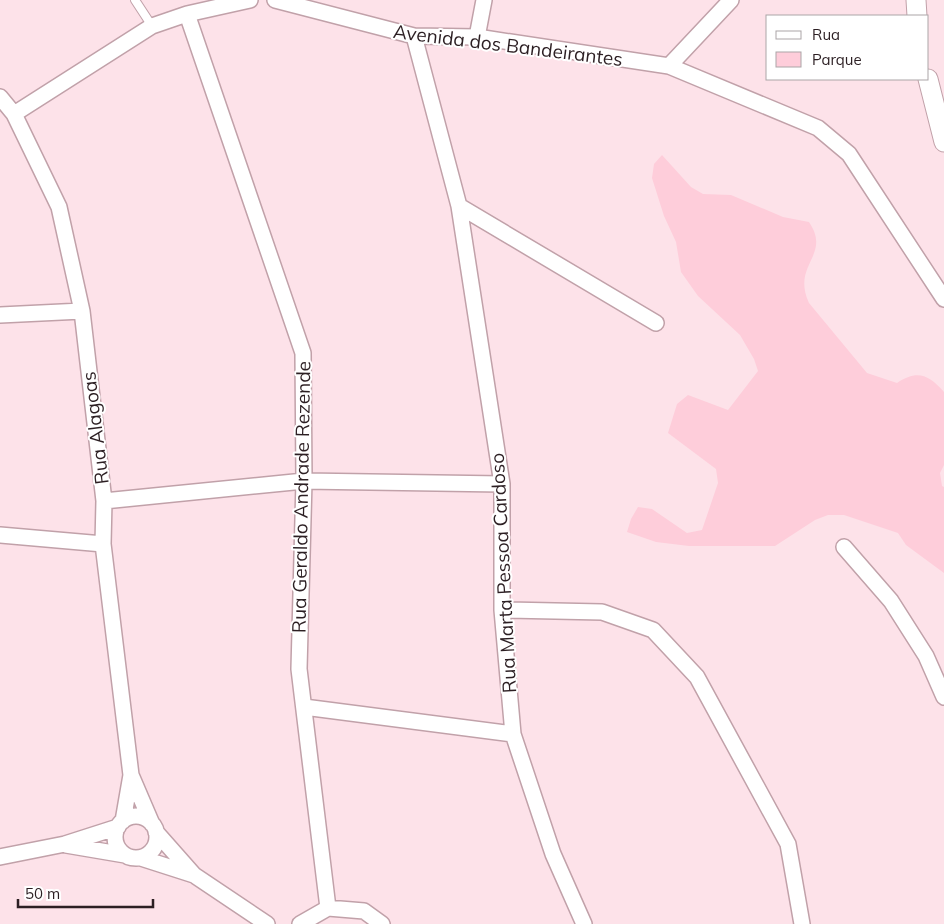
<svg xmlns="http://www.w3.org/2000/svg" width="944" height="924" viewBox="0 0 944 924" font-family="Mulish,sans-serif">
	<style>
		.green { fill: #fecdda }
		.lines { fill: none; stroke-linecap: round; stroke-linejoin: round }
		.service-casing { stroke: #c1a1a9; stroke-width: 10 }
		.minor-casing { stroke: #c1a1a9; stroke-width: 18 }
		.tertiary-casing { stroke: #c1a1a9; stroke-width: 21 }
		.service { stroke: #fff; stroke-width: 8 }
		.minor { stroke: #fff; stroke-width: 15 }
		.tertiary { stroke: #fff; stroke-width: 19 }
		.labels { text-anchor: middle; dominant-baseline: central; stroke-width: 4; stroke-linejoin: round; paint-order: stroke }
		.street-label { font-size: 19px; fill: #2c1f23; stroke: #fff }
	</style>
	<rect width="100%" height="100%" fill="#fde2e9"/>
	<path class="green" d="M662 155 691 187 703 194 731 195 783 217 809 222C832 256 791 264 809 303L867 373 897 383C917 370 928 374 944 392V465L940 473 942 486 944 487V573L906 545 898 533 844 515H828L815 520 775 546H689L656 542 627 532 631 519 638 507 652 509 687 533 702 530 718 483 716 469 668 433 677 404 688 395 728 410 758 371 754 359 740 335 698 296 681 272 676 242 664 216 652 178 654 164Z"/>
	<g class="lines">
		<g class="service-casing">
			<path id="service" d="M135 0 152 26"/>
		</g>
		<g class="minor-casing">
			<path id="minor" d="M275 0 414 36 477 37 669 66 818 128 849 154 944 299
				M187 14 303 353 304 481 299 669 328 908
				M414 36 459 206 502 484V610L513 734 553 854 584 924
				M477 37 484 0
				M669 66 731 0
				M0 97 14 114 59 207 82 311 104 501 103 544 131 775 152 824
				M14 114 152 26 187 14 250 0
				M459 206 656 323
				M0 315 82 311
				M104 501 304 481 502 484
				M0 535 103 544
				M844 547 891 601 926 656 944 697
				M502 610 602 612 653 630 697 677 788 844 802 924
				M304 707 513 734
				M115 837a21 21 0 1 1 42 0a21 21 0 1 1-42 0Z
				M123 821 131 775
				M156 832 194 875 267 924
				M66 845 125 855
				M0 857 65 844 118 827
				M141 858 194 875
				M300 924 328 908 364 911 382 924"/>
		</g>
		<g class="tertiary-casing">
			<path id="tertiary" d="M916 0 917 16
				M928 79 944 142"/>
		</g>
		<use href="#service" class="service"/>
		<use href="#minor" class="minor"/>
		<use href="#tertiary" class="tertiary"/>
	</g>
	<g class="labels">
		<g class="street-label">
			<text transform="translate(508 45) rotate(7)">Avenida dos Bandeirantes</text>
			<text transform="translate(95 428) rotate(-97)">Rua Alagoas</text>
			<text transform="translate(301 497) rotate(-89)">Rua Geraldo Andrade Rezende</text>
			<text transform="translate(503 573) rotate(-93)">Rua Marta Pessoa Cardoso</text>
		</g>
	</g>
	<rect x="766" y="15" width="162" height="65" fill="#ffffff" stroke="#aba5a7"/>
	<rect x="776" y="31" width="25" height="8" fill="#ffffff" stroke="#aba5a7"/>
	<text x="812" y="40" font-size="15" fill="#2c1f23">Rua</text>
	<rect x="776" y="52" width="25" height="15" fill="#fecdda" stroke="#aba5a7"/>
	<text x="812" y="65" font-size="15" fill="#2c1f23">Parque</text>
	<path d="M18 899v8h135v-8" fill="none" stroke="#2c1f23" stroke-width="2.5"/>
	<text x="25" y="899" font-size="15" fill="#2c1f23" stroke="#ffffff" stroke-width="4" paint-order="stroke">50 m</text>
</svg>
